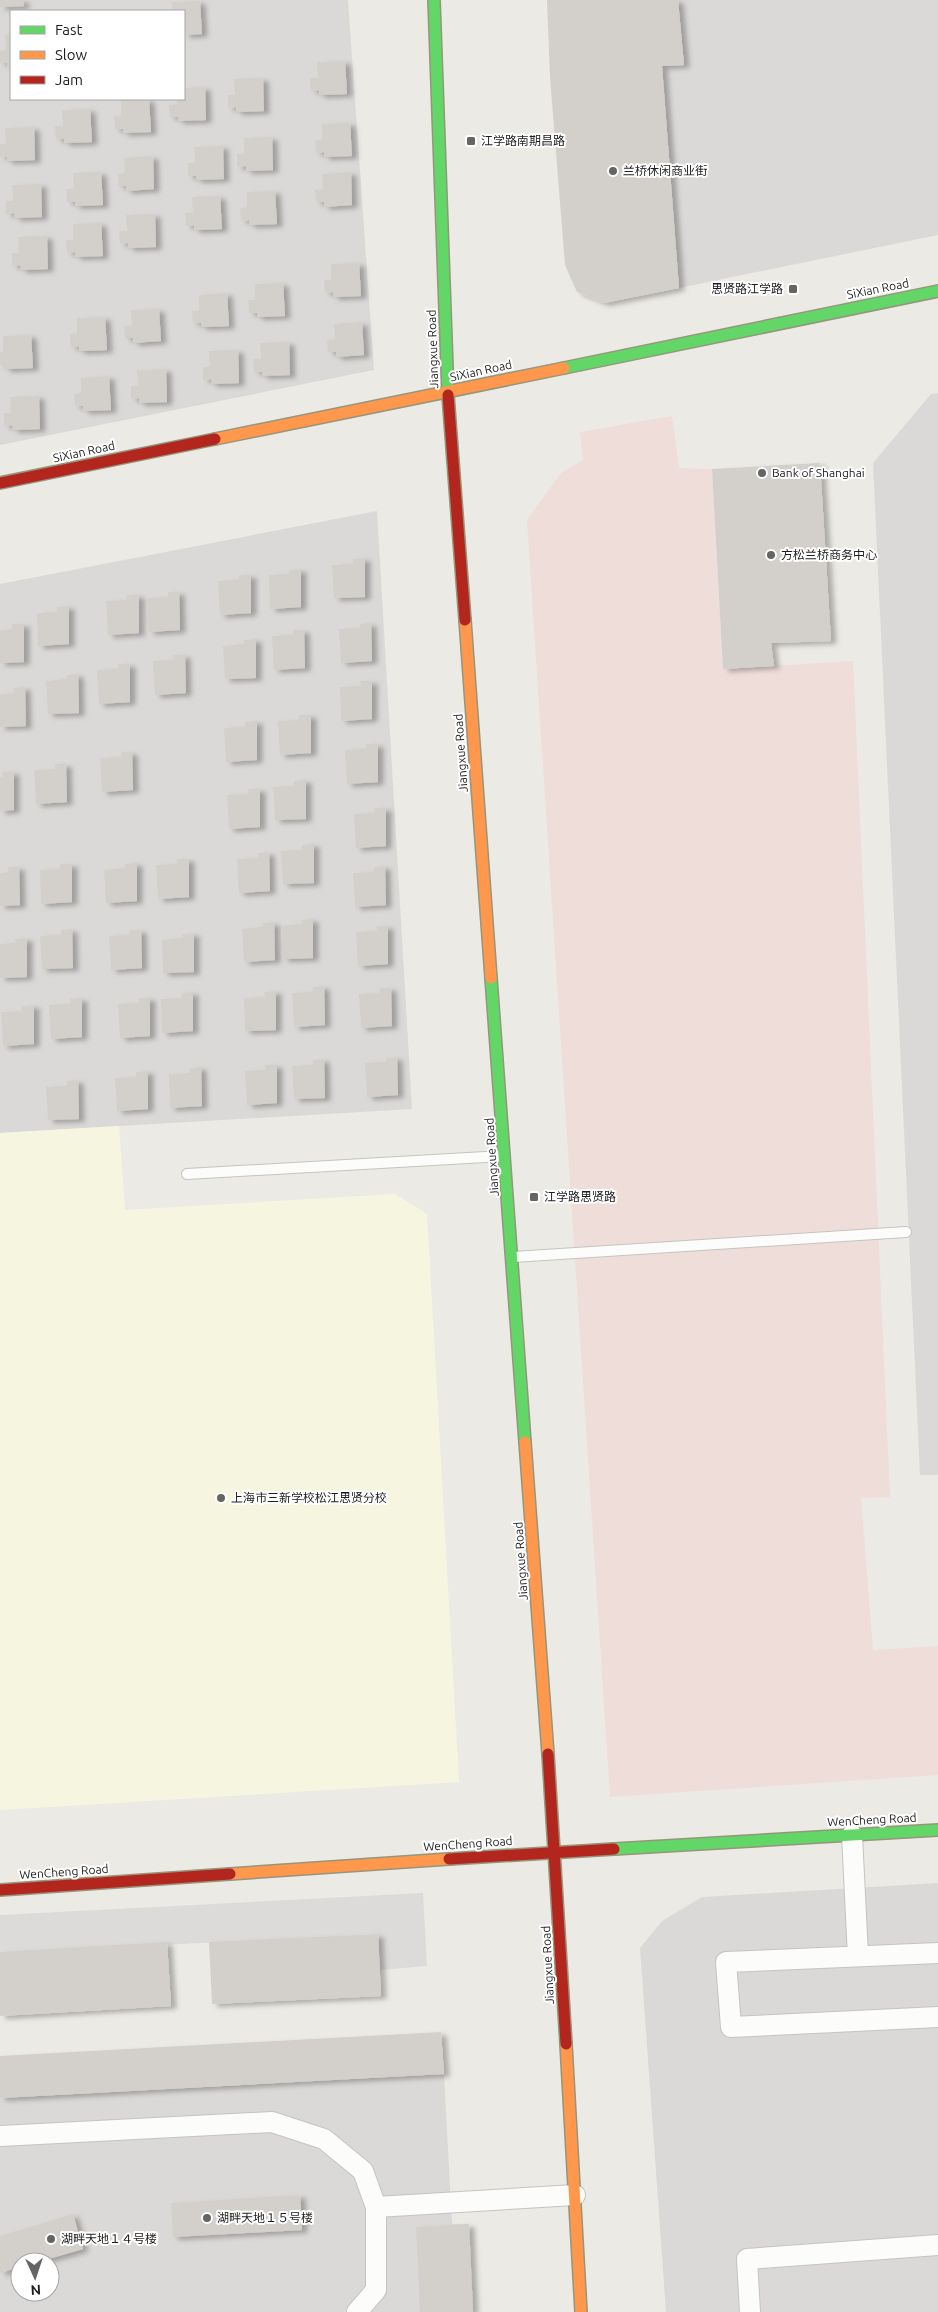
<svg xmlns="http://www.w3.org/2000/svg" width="938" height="2312" font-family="Ubuntu,'Noto Sans SC',sans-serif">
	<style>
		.residential { fill: #dbd9d7; fill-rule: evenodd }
		.commercial { fill: #efddd9 }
		.education { fill: #f6f6e0 }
		.parking { fill: #dcdbd9 }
		.building { fill: #d3d0cc; filter: url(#shadow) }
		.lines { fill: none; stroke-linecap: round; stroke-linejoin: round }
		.lane-casing { stroke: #c4c4c1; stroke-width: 12 }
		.street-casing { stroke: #c4c4c1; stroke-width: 22 }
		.fast-casing { stroke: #95967c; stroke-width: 14 }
		.slow-casing { stroke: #95967c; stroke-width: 14 }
		.jam-casing { stroke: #95967c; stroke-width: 14 }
		.lane { stroke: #fcfcfb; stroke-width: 10 }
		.street { stroke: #fcfcfb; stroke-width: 20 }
		.fast { stroke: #63d668; stroke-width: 11 }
		.slow { stroke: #ff974d; stroke-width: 11 }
		.jam { stroke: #b3261e; stroke-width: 11 }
		.poi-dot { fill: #656563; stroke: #fff; stroke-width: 2 }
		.labels { text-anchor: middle; stroke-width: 4; stroke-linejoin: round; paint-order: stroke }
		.poi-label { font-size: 12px; fill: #1d1d1d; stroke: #fff; text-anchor: start }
		.street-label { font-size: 12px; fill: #1d1d1d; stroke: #fff }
	</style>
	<defs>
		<filter id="shadow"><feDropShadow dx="5.5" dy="3" stdDeviation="2.5" flood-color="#0004"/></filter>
	</defs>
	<rect width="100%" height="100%" fill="#eceae5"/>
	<g class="residential">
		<path d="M0 0H348L374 370 0 445ZM11 11H184V99H11Z"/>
		<path d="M678 0H938V235L679 288 662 66 684 65Z"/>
		<path d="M938 393V1475H920L873 463 931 394Z"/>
		<path d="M377 511 412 1109 0 1133V584Z"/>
		<path d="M938 1883V2312H666L640 1948 662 1921 702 1897Z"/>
		<path d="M444 2074 452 2224H469L473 2312H0V2098ZM20 2262H50V2292H20Z"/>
	</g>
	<path class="commercial" d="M672 416 679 468 712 469 723 669 853 661 890 1497 861 1498 873 1650 938 1646V1775L610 1797 527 520 561 473 583 460 580 432Z"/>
	<path class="education" d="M119 1126 125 1210 395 1194 427 1214 459 1782 0 1810V1133Z"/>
	<path class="parking" d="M423 1893 427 1966 380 1970 378 1934 0 1953V1915Z"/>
	<g class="building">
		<path d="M0 0H24V6L0 7Z"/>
		<path d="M547 0H678L684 65 662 66 679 288 604 303 577 292 565 265 550 77Z"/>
		<path d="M200 1 202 34 184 35V11H172V2Z"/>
		<path d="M11 34V67L8 68 7 63H0V51L6 50 5 35Z"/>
		<path d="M345 61 347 94 319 95V90L311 91 310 78H318L317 62Z"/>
		<path d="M263 78 264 111 236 112V107L228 108V95H235L234 79Z"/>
		<path d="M205 87 206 120 178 121V117H170L169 105 177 104 176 99H184V88Z"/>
		<path d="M149 99 151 132 123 133V129H115L114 116H121V100Z"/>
		<path d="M90 109 92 142 64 143V139H56L55 126H63L62 110Z"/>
		<path d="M350 123 352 156 324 157V152L316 153 315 140H322V124Z"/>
		<path d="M34 127 35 160 7 161V156L0 157V144H6L5 128Z"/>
		<path d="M272 137 273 170 246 171V166L237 167V154H244V138Z"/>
		<path d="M223 146 224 179 196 180V176H188V163H195L194 147Z"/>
		<path d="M153 156 154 189 126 191V186H118V174L125 173 124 158Z"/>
		<path d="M101 172 103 205 75 206V202H67L66 189H74L73 173Z"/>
		<path d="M351 172 352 205 324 207V202H316L315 190 323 189 322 174Z"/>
		<path d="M41 184 42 217 15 218 14 213 6 214V201H13L12 185Z"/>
		<path d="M275 191 277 224 249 225V220L241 221 240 208 247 207V192Z"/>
		<path d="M220 196 222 229 194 230V225L186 226 185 213H193L192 197Z"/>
		<path d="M155 214 156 247 128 248V243L120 244 119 231H127L126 215Z"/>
		<path d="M101 223 103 256 75 257V252L67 253 66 240H73V224Z"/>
		<path d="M47 236 48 269 21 270 20 265 12 266V253H19L18 237Z"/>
		<path d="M359 263 361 296 333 297V292L325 293 324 280H331V264Z"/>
		<path d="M283 283 285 316 257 317V313H249L248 300H255V284Z"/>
		<path d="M227 293 229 326 201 327V323H193L192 311H199V295Z"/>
		<path d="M159 309 161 341 133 343V338H125L124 326H132L131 310Z"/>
		<path d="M105 317 107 350 79 351V347H71L70 334H77V318Z"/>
		<path d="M362 322 364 355 336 357V352H328L327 340 335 339 334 324Z"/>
		<path d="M31 335 33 368 5 369V365H0V352H3V336Z"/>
		<path d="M289 342 290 375 262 376V372H254L253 359H261L260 343Z"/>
		<path d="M238 350 239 383 211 384V379L203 380V367H210L209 351Z"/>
		<path d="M166 369 167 402 139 403V398L131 399V386H138L137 370Z"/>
		<path d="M109 376 111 410 83 411V406H75L74 394 81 393V378Z"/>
		<path d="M39 396 40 429 13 430 12 425 4 426V413H11L10 397Z"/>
		<path d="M820 463 831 641 771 643 774 666 723 669 712 469Z"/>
		<path d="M365 558V597L334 598 332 565 353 564V559Z"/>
		<path d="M301 569V607L270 609 269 575 289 574V570Z"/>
		<path d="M239 575H251V613L220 615 218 581 239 580Z"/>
		<path d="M168 592H179L180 630 149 632 147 598 168 597Z"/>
		<path d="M127 595H139V633L108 635 106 601 127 600Z"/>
		<path d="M69 606V644L38 646 37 613 57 612V607Z"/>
		<path d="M371 623 372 661 341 663 339 629 360 628V624Z"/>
		<path d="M12 624H24V662L0 663V630L12 629Z"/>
		<path d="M293 630H304L305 668 274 670 272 636 293 635Z"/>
		<path d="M256 639V678L225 679 223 646 244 644V640Z"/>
		<path d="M173 655H185L186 693 155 695 153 661 174 660Z"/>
		<path d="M118 664H130V702L99 704 97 670 118 669Z"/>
		<path d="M78 674 79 713 48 714 46 681 67 679V675Z"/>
		<path d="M360 681H372V719L341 721 340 687 361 686Z"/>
		<path d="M25 687 26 726 0 727V694L14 693 13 688Z"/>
		<path d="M299 715H311V753L280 755 278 721 299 720Z"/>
		<path d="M257 721V760L226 762 224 728 245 727V722Z"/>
		<path d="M366 744H378V782L347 784 345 750 366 749Z"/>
		<path d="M121 752H132L133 790 102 792 100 758 121 757Z"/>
		<path d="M55 764H66L67 802 36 804 34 770 55 769Z"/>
		<path d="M2 772H14V810L0 811V777H3Z"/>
		<path d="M306 780V819L275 820 273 787 294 786V781Z"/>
		<path d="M248 789H260V827L229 829 227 795 248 794Z"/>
		<path d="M374 808H386V846L356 848 354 814 375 813Z"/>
		<path d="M314 844V883L283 884 281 851 302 850V845Z"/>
		<path d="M269 852 270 891 239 893 237 859 258 858V853Z"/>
		<path d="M177 859H189V897L158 899 156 865 177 864Z"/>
		<path d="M137 863V901L106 903 104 870 125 868V864Z"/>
		<path d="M60 864H72V902L41 904 40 870 60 869Z"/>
		<path d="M385 866 386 905 355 907 353 873 374 872V867Z"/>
		<path d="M8 867H19L20 905 0 906V873L8 872Z"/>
		<path d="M313 919V958L283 959 281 926 302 924 301 920Z"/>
		<path d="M274 922 275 960 244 962 242 929 263 927V923Z"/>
		<path d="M376 926H388V964L358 966 356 932 377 931Z"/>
		<path d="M72 929 73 968 42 969 40 936 61 935V930Z"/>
		<path d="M129 930H141L142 968 111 970 109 936 130 935Z"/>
		<path d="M194 933V972L163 973 162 940 183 938 182 934Z"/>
		<path d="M27 938V977L0 978V944L16 943 15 939Z"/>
		<path d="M324 986 325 1025 294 1027 292 993 313 992V987Z"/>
		<path d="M380 988H391L392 1026 361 1028 359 994 380 993Z"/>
		<path d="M276 991V1030L245 1031 244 998 265 997 264 992Z"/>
		<path d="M193 992V1031L162 1033 161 999 182 998 181 993Z"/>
		<path d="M82 998V1037L51 1039 49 1005 70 1004V999Z"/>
		<path d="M139 998H150V1036L120 1038 118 1004 139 1003Z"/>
		<path d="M34 1005V1044L3 1046 1 1012 22 1011V1006Z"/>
		<path d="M397 1057 398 1095 367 1097 365 1063 386 1062V1058Z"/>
		<path d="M324 1059 325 1098 294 1099 292 1066 313 1065V1060Z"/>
		<path d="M265 1065H277V1103L247 1105 245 1071 266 1070Z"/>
		<path d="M201 1067 202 1106 170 1108 169 1074 190 1073 189 1068Z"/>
		<path d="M148 1071V1109L117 1111 115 1078 136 1077V1072Z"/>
		<path d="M78 1080 79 1119 48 1120 46 1087 67 1086V1081Z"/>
		<path d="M378 1934 381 1996 212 2004 209 1942Z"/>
		<path d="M167 1942 171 2006 0 2016V1952Z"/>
		<path d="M441 2032 444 2074 0 2098V2056Z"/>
		<path d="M300 2195 302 2230 173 2237 171 2203Z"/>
		<path d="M73 2214 83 2249 38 2262H20V2267L0 2273V2236Z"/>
		<path d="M469 2224 473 2312H420L416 2227Z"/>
	</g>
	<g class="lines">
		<g class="lane-casing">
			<g id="lane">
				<path d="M187 1174 503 1156"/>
				<path d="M513 1257 906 1232"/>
			</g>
		</g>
		<g class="street-casing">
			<g id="street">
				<path d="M852 1835 858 1956"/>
				<path d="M938 1953 726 1962 731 2027 938 2017"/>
				<path d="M0 2136 272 2122 324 2139 363 2171 376 2207V2290L357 2312"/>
				<path d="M376 2207 575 2195"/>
				<path d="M750 2312 747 2259 938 2245"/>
			</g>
		</g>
		<g class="fast-casing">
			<g id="fast">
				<path d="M434 0 448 395"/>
				<path d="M564 368 938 291"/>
				<path d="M491 978 525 1442"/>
				<path d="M614 1849 938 1830"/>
			</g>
		</g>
		<g class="slow-casing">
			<g id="slow">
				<path d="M215 439 564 368"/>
				<path d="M465 620 491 978"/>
				<path d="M525 1442 548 1754"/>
				<path d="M230 1874 449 1859"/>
				<path d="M566 2044 581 2312"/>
			</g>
		</g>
		<g class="jam-casing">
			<g id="jam">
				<path d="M448 395 465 620"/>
				<path d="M0 483 215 439"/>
				<path d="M548 1754 566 2044"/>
				<path d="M449 1859 614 1849"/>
				<path d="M0 1890 230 1874"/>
			</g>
		</g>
		<use href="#lane" class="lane"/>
		<use href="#street" class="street"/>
		<use href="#fast" class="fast"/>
		<use href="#slow" class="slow"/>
		<use href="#jam" class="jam"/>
	</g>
	<g class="poi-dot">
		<rect x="466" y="136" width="10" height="10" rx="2.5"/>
		<circle cx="613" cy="171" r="5"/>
		<rect x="788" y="284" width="10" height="10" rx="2.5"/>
		<circle cx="762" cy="473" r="5"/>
		<circle cx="771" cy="555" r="5"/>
		<rect x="529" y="1192" width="10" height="10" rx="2.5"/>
		<circle cx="221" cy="1498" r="5"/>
		<circle cx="207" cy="2218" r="5"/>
		<circle cx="51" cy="2239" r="5"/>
	</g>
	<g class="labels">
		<g class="poi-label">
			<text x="481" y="145">江学路南期昌路</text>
			<text x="623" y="175">兰桥休闲商业街</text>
			<text x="783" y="293" text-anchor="end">思贤路江学路</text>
			<text x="772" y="477">Bank of Shanghai</text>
			<text x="781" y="559">方松兰桥商务中心</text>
			<text x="544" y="1201">江学路思贤路</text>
			<text x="231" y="1502">上海市三新学校松江思贤分校</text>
			<text x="217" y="2222">湖畔天地１５号楼</text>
			<text x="61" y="2243">湖畔天地１４号楼</text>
		</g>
		<g class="street-label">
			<text transform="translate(878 289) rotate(-11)" y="4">SiXian Road</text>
			<text transform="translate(433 349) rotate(-92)" y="4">Jiangxue Road</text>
			<text transform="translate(481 371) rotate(-12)" y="4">SiXian Road</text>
			<text transform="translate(84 452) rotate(-12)" y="4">SiXian Road</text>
			<text transform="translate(461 753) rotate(-94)" y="4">Jiangxue Road</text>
			<text transform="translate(492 1157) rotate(-94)" y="4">Jiangxue Road</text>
			<text transform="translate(521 1561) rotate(-94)" y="4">Jiangxue Road</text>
			<text transform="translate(872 1820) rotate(-3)" y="4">WenCheng Road</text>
			<text transform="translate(468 1844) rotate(-4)" y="4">WenCheng Road</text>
			<text transform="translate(64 1872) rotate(-4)" y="4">WenCheng Road</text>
			<text transform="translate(548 1965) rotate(-93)" y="4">Jiangxue Road</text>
		</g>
	</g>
	<rect x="10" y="10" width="175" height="90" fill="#ffffff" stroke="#a5a5a5"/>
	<rect x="20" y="26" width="25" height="8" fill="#63d668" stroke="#a5a5a5"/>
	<text x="55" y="35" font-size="15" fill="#1d1d1d">Fast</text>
	<rect x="20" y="51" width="25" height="8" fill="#ff974d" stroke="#a5a5a5"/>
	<text x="55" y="60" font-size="15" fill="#1d1d1d">Slow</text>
	<rect x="20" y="76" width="25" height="8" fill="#b3261e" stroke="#a5a5a5"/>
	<text x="55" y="85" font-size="15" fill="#1d1d1d">Jam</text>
	<g transform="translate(35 2277) rotate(177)"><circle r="24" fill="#ffffff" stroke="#a5a5a5"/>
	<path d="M0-4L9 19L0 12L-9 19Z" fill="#656563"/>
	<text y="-8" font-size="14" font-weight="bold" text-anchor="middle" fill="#1d1d1d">N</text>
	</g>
</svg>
